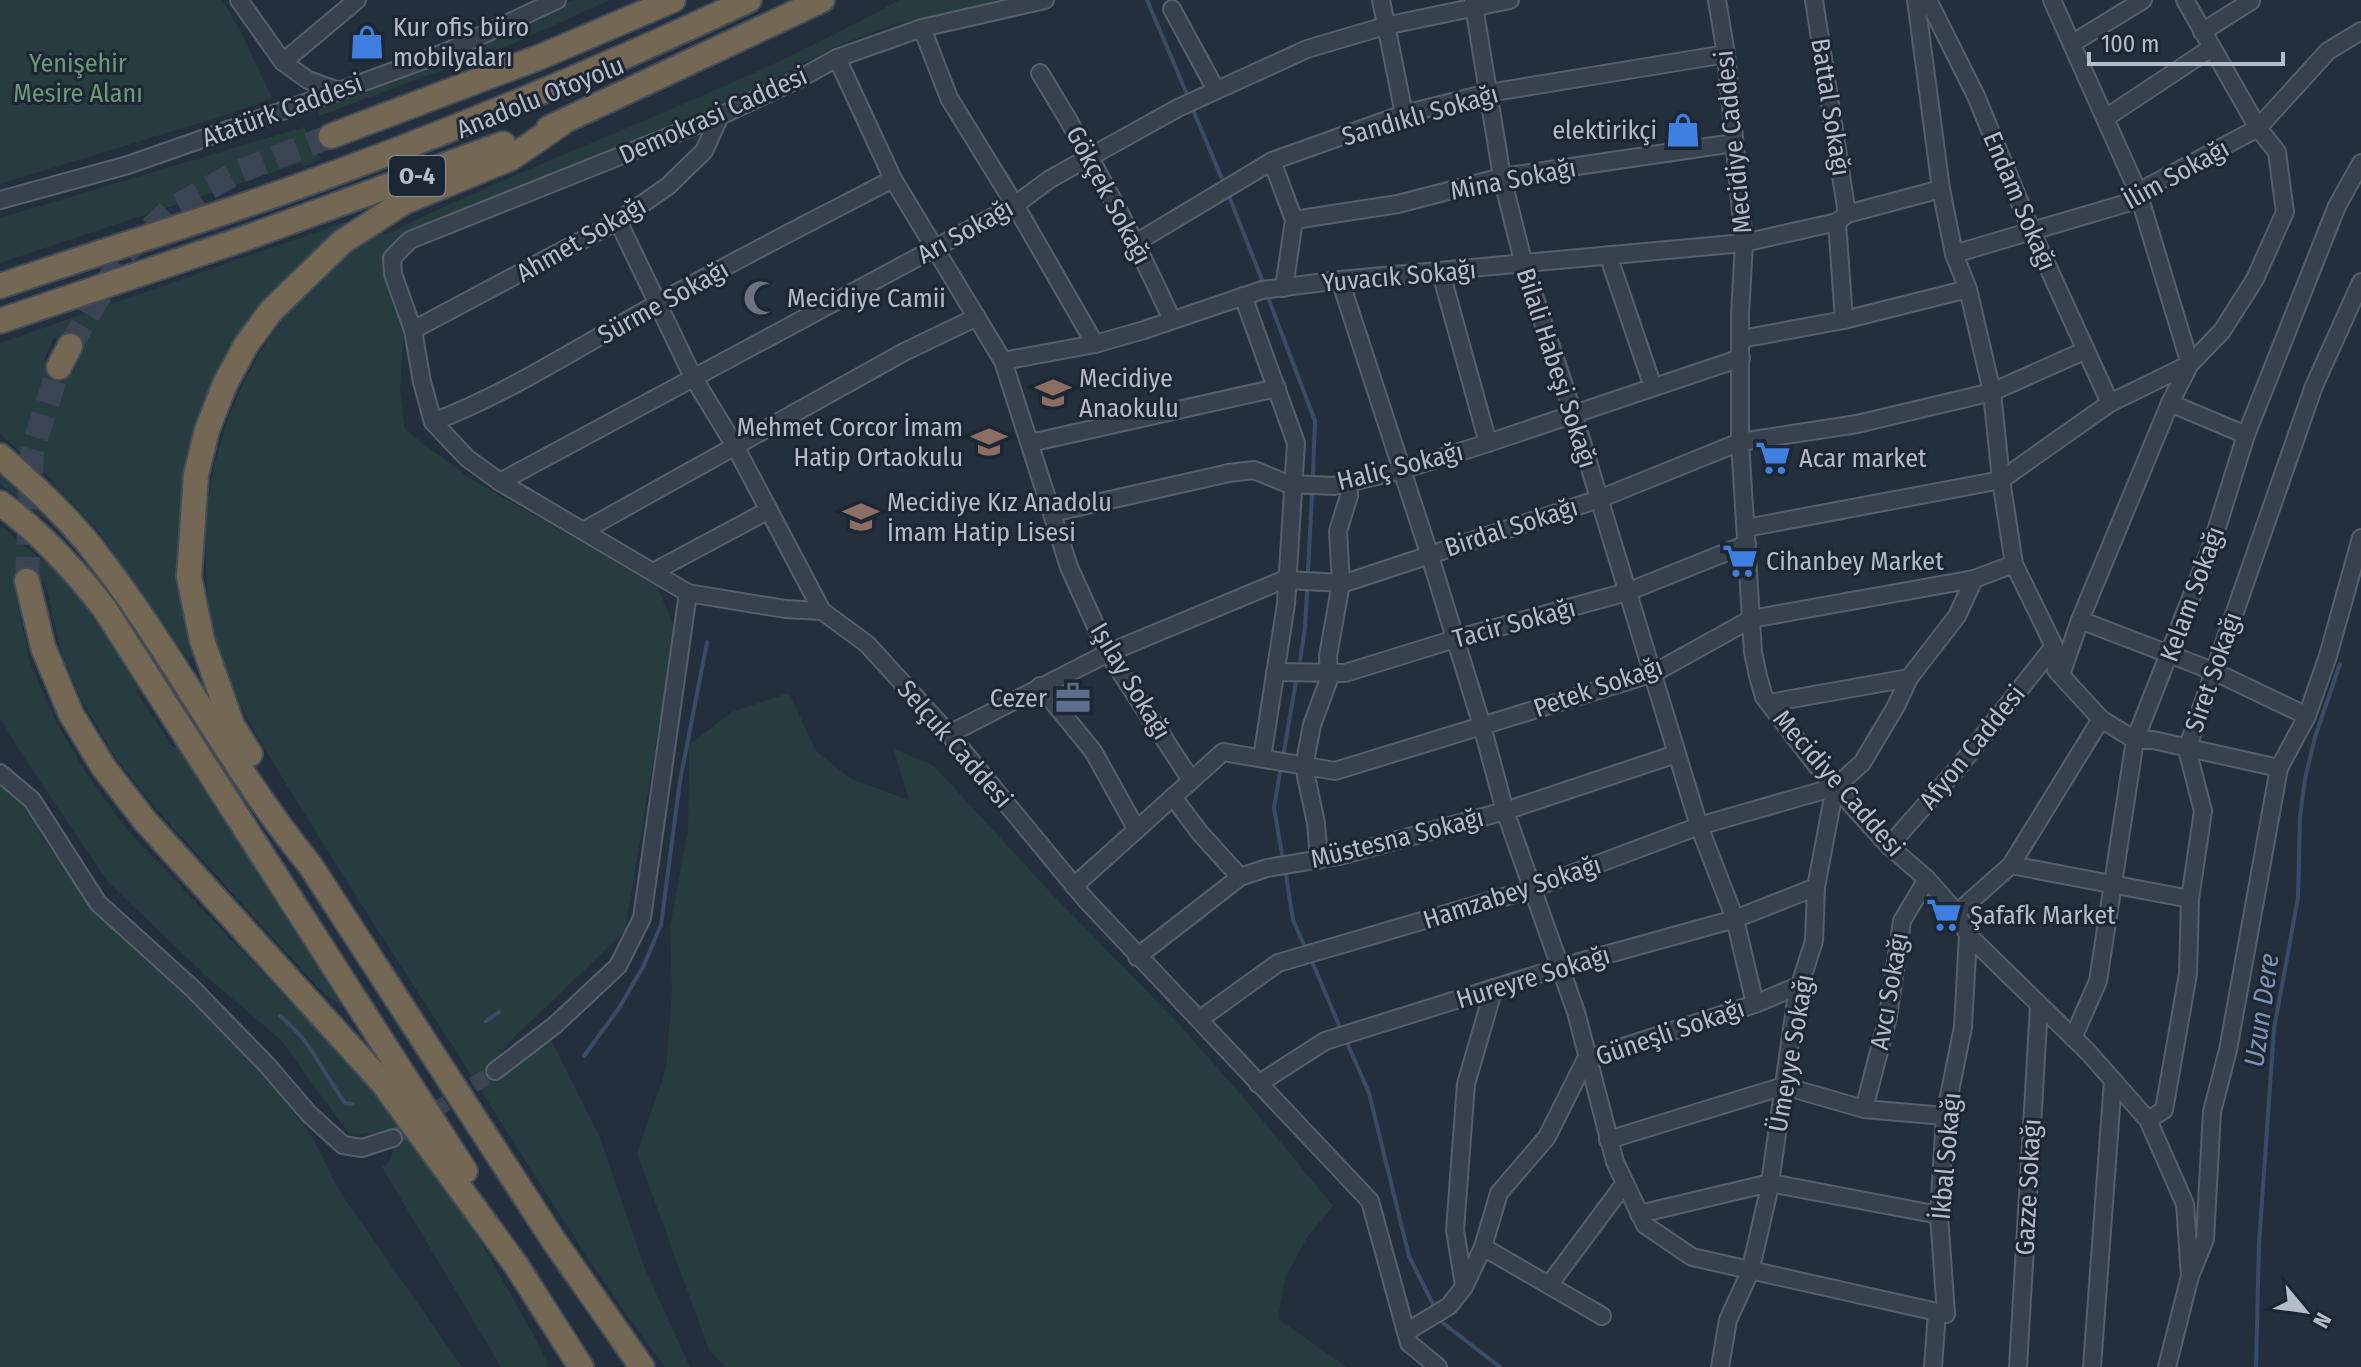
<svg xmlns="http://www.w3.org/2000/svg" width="2361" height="1367" font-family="'Fira Sans Condensed',sans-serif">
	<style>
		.green { fill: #263c3f; fill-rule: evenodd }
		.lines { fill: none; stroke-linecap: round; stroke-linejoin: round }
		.stream { stroke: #394c67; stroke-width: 4 }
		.minor-tunnel { stroke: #3a4453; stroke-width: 16; stroke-dasharray: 16 8; stroke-linecap: butt }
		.highway-tunnel { stroke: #3a4453; stroke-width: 24; stroke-dasharray: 24 12; stroke-linecap: butt }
		.minor-casing { stroke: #565f6c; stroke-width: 20 }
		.highway-casing { stroke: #434c59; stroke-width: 28 }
		.minor { stroke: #38414e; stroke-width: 16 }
		.highway { stroke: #746855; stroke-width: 24 }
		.labels { text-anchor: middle; stroke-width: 6; stroke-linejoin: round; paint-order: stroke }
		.shield { fill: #1d2633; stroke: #878f9c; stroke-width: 2 }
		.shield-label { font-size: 24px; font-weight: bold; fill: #b4bcc9 }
		.poi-label { font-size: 26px; fill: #b4bcc9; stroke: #1d2633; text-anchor: start }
		.park-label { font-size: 26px; fill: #6b9a76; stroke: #1d2633 }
		.street-label { font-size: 26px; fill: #b4bcc9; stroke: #1d2633 }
		.water-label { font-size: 28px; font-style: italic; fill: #7c92b1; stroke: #1d2633 }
	</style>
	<rect width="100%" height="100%" fill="#242f3e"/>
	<g class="green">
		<path d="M0 0H222L240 30 272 98 232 113 0 184Z"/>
		<path d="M575 0H610L512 44 319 116 318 106 433 62Z"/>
		<path d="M899 0H1012L965 13 897 23 837 46 694 120 544 185 390 246 383 265 404 329 400 390 405 430 471 479 657 586 675 629 625 931 506 1045 492 1065 499 1079 550 1038 600 1138 645 1269 690 1367H665C579 1253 508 1130 430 1011 385 942 341 873 298 803 266 751 229 696 215 636 206 602 205 565 206 530 211 428 257 329 338 263 351 252 367 243 381 233L385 235C554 151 734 93 899 0Z"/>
		<path d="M304 127 321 159 304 166 301 163 0 263V218Z"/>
		<path d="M345 222 347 226 303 260 255 314 184 473 180 525 179 576 194 655 188 659 96 528 53 484 55 482 0 434V343ZM54 337 82 352 73 373 44 361Z"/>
		<path d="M0 475 54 526 0 484Z"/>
		<path d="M0 525 44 562 46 559 83 603 139 688 136 692 173 747 177 746 342 1006 323 993 159 812 117 760 83 703 62 655 45 581 14 586 30 663 55 720 86 773 129 832 356 1071 447 1182 537 1341 549 1367H501L382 1167 389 1162 396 1144 389 1131 350 1135 280 1039 207 977 107 881 17 747 0 718Z"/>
		<path d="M789 693 816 751 851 779 909 800 893 748 934 766 1050 892 1178 1023 1249 1104 1333 1206 1308 1236 1285 1278 1278 1319 1347 1367H726L709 1350 637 1153 666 1069 672 991 670 927 688 830 689 745 732 712Z"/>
		<path d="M0 780 25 806 42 838 71 877 138 949 247 1049 314 1140 338 1189 462 1367H0Z"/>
	</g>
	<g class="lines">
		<g class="stream">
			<path d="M1147 0 1186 92"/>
			<path d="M1194 112 1222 179"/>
			<path d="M1229 196 1262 280"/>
			<path d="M1269 300 1315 421 1313 474"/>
			<path d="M1308 571 1312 495"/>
			<path d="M1300 660 1305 628 1307 592"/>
			<path d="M1284 751 1296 681"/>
			<path d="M1280 772 1274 808 1282 854"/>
			<path d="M1286 875 1293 920 1304 945"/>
			<path d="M1313 964 1339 1025"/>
			<path d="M280 1016C314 1044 320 1069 345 1103L353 1104"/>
			<path d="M486 1021 499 1012"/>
			<path d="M1348 1045 1369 1093 1409 1256 1433 1304"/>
			<path d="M584 1056 619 1008 643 967 661 925 680 781 707 642"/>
			<path d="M1443 1323 1500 1367"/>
			<path d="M2256 1367 2259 1244 2274 1029 2298 898 2300 817 2305 779 2315 737 2340 664"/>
		</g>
		<path class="minor-tunnel" d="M393 1138 495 1071"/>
		<g class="highway-tunnel">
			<path d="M70 346 124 254 171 209 238 172 331 136"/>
			<path d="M27 581 32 451 59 367"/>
		</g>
		<g class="minor-casing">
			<g id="minor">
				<path d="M239 0 283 62 308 80 339 91"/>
				<path d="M1045 0 922 28 837 58 799 79 720 116 410 240 392 258 393 274 413 330 422 382 433 422 467 458 500 482 688 593 785 609 822 611 867 644 949 734 1086 900 1370 1201 1409 1343 1438 1367"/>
				<path d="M1381 0 1404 114"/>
				<path d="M1473 0 1502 177 1524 265 1574 416 1699 826 1735 919 1755 1004"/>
				<path d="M1717 0 1726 54 1744 243 1740 315V442L1753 652 1758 676 1764 697 1820 770 1889 846 1927 879 1957 913 1968 935 2088 1052 2148 1120 2185 1204 2190 1276"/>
				<path d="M1814 0 1847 214"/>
				<path d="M1916 0 1941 189 1954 254 1968 289 1992 392 2001 480 2014 564 2054 646 2056 670 2101 719 2135 740H2153L2279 768"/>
				<path d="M1928 0 1976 96 2031 230 2110 403"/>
				<path d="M1172 9 1216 90"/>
				<path d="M922 28 949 98 1015 205 1095 344"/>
				<path d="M2202 32 2251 1"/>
				<path d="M2073 43 2143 0"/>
				<path d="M837 58 893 179 1003 361 1069 567 1108 653 1191 780"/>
				<path d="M283 62 357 0"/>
				<path d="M1040 73C1090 154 1133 234 1172 320"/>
				<path d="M2107 117 2211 48"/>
				<path d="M1272 161 1294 220 1284 288"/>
				<path d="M0 200 128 165 339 91 446 52 557 0"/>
				<path d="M1294 220 1398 204 1502 177 1734 143"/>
				<path d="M618 221 693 377 735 446 822 611"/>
				<path d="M1837 222 1844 320"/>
				<path d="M1137 242 1272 161 1404 114 1488 93 1726 54"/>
				<path d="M1954 254 2134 201 2138 192 2258 128 2328 51 2361 31"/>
				<path d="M1608 255 1653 387"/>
				<path d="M1441 273 1488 443"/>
				<path d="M1340 280 1429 553 1482 726 1505 811 1576 1012 1615 1162 1645 1225 1692 1257 1937 1312"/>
				<path d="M1243 296 1296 443 1286 604 1262 758"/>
				<path d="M413 330 618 221 668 186 704 151 720 116"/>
				<path d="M1741 339 1844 320 1968 289"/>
				<path d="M1003 361 1095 344 1144 330 1262 290 1340 280 1744 243 1837 222 1847 214 1941 189"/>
				<path d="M2170 403 2246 435"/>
				<path d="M433 422C511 392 582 345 655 305 733 261 813 221 893 179"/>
				<path d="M1030 443 1277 388"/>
				<path d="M500 482 1015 205 1050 179 1178 108 1307 49 1385 26 1510 0"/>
				<path d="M1052 513 1229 473 1254 470 1288 484 1334 486 1402 470 1488 443 1741 358"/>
				<path d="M1746 528 2001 480 2110 403 2190 364 2138 192 2052 0"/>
				<path d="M583 531 904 352 977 317"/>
				<path d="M653 572 769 510"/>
				<path d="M2080 620 2213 671 2307 716"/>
				<path d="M1275 672 1345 673 1455 639 1627 592 1747 544"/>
				<path d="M2061 675 2080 620 2170 403 2190 364 2222 331 2255 279 2285 212 2277 152 2258 128 2185 0"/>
				<path d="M1040 686 1093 751 1137 830"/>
				<path d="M1769 703 1909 678"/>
				<path d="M949 734 1108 653 1283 580 1345 583 1599 499 1740 442 1857 424 1992 392 2086 350"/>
				<path d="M0 773 32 800 98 903 192 988 267 1065 309 1114 343 1145 362 1148 393 1138"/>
				<path d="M1173 797 1200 833 1240 877"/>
				<path d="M1889 846 1957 769 2054 646"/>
				<path d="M1319 860 1316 823 1306 776V756L1312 725 1329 679 1328 656 1341 583 1338 531 1349 496V482"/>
				<path d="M2011 865 2190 899"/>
				<path d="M1074 886 1223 752 1335 771 1654 673 1751 619 1974 579 2014 564"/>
				<path d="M1957 913 2011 865 2101 719"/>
				<path d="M1137 957 1240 877 1267 868 1339 856 1505 811 1676 754"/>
				<path d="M1200 1019 1278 963 1531 889 1699 826 1835 787 1862 763 1896 706 1909 678 1957 616 1974 579"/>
				<path d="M2073 1038 2098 981 2135 740 2211 547 2246 435 2337 206 2361 163"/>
				<path d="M495 1071 555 1025 618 966 642 918 688 593"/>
				<path d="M1258 1084 1325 1041 1558 968 1735 919 1816 887"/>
				<path d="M1864 1109 1888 1017 1902 921 1927 879"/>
				<path d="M2148 1120 2164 1110 2188 974 2190 899 2203 811 2187 749 2314 386 2361 282"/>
				<path d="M1608 1140 1784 1086 1864 1109 1945 1116"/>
				<path d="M1639 1214 1770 1183 1939 1215"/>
				<path d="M1483 1247 1602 1316"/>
				<path d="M1549 1285 1625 1183"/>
				<path d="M1464 1286 1455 1230 1466 1084 1494 988"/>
				<path d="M1406 1332 1449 1306 1464 1287 1483 1247 1499 1193 1547 1137 1586 1059 1755 1004 1798 986"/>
				<path d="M1720 1367 1728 1320 1750 1272 1769 1190 1797 994 1814 941 1816 887 1835 787"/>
				<path d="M1933 1367 1937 1312 1946 1314 1939 1215 1945 1116 1963 1027 1968 935"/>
				<path d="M2018 1367 2039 1006"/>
				<path d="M2092 1367 2113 1080"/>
				<path d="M2167 1367 2190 1276 2205 1239 2212 1112 2228 1050 2279 768 2307 716 2328 656 2361 538"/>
			</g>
		</g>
		<g class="highway-casing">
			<g id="highway">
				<path d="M549 128 822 0"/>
				<path d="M331 136 540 57 673 0"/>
				<path d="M0 286C94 254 189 225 283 192 441 136 597 71 749 0"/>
				<path d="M0 321 246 238 503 144"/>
				<path d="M59 367 70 346"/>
				<path d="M0 456C34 486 67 516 95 552 173 652 230 767 310 865L554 1241 642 1367"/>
				<path d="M0 503C41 533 73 568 104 608L465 1171"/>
				<path d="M27 581 43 647 71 714 104 768 146 822 382 1082 516 1265 581 1367"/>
				<path d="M250 754 232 725 202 640 189 577 196 475 207 430 225 384 246 345 271 311 342 242 404 202 511 158 562 123"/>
			</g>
		</g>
		<use href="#minor" class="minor"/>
		<use href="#highway" class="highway"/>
	</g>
	<defs>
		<g id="shop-bare" transform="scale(2.76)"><path d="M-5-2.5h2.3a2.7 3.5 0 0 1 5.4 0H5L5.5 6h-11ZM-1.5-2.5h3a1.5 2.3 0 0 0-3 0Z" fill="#3f7fe0" stroke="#1d2633" stroke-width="2.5" paint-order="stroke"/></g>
		<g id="mosque-bare" transform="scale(2.76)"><path d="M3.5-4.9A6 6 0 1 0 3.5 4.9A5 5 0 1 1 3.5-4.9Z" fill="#6b7280" stroke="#1d2633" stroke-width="2.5" paint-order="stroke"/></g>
		<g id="school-bare" transform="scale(2.76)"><path d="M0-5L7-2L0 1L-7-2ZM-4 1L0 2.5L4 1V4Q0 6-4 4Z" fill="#8d6e63" stroke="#1d2633" stroke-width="2.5" paint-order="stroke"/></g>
		<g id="supermarket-bare" transform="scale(2.76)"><path d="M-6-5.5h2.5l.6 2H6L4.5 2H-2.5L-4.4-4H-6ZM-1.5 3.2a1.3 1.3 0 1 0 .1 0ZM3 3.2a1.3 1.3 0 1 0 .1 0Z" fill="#3f7fe0" stroke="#1d2633" stroke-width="2.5" paint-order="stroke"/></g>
		<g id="office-bare" transform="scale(2.76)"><path d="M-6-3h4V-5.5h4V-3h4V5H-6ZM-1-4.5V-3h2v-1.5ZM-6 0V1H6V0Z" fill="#5c6f8a" stroke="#1d2633" stroke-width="2.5" paint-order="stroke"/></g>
	</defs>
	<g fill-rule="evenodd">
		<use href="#shop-bare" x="367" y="42"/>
		<use href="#shop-bare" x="1683" y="130"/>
		<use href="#mosque-bare" x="761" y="298"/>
		<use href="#school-bare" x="1053" y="393"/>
		<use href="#school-bare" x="989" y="442"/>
		<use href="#supermarket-bare" x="1773" y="458"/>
		<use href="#school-bare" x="861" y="517"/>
		<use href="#supermarket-bare" x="1740" y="561"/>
		<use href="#office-bare" x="1073" y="698"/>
		<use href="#supermarket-bare" x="1944" y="915"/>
	</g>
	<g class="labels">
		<rect class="shield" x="389" y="156" width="56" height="40" rx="6"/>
		<g class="shield-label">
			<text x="417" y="184">O-4</text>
		</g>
		<g class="poi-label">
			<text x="393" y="36">Kur ofis büro<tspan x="393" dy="30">mobilyaları</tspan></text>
			<text x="1657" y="139" text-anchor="end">elektirikçi</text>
			<text x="787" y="307">Mecidiye Camii</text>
			<text x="1079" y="387">Mecidiye<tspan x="1079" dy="30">Anaokulu</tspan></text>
			<text x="963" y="436" text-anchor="end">Mehmet Corcor İmam<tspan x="963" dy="30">Hatip Ortaokulu</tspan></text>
			<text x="1799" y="467">Acar market</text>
			<text x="887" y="511">Mecidiye Kız Anadolu<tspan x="887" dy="30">İmam Hatip Lisesi</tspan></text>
			<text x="1766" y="570">Cihanbey Market</text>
			<text x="1047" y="707" text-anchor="end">Cezer</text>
			<text x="1970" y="924">Şafafk Market</text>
		</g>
		<g class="park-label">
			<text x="78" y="72">Yenişehir<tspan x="78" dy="30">Mesire Alanı</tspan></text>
		</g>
		<g class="street-label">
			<text transform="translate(540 97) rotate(-22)" y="9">Anadolu Otoyolu</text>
			<text transform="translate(1831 107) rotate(81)" y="9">Battal Sokağı</text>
			<text transform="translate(282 110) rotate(-20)" y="9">Atatürk Caddesi</text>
			<text transform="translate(713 115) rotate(-24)" y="9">Demokrasi Caddesi</text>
			<text transform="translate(1420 115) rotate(-16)" y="9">Sandıklı Sokağı</text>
			<text transform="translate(1733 142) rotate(-96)" y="9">Mecidiye Caddesi</text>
			<text transform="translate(2176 174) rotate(-29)" y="9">İlim Sokağı</text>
			<text transform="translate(1513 179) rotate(-11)" y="9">Mina Sokağı</text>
			<text transform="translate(1109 195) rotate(62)" y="9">Gökçek Sokağı</text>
			<text transform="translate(2020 201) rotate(67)" y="9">Endam Sokağı</text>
			<text transform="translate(965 231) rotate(-29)" y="9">Arı Sokağı</text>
			<text transform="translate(581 239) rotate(-30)" y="9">Ahmet Sokağı</text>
			<text transform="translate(1399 276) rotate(-5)" y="9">Yuvacık Sokağı</text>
			<text transform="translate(663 302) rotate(-29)" y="9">Sürme Sokağı</text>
			<text transform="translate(1557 368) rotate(72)" y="9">Bilali Habeşi Sokağı</text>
			<text transform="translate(1400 466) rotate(-14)" y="9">Haliç Sokağı</text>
			<text transform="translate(1511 527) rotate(-18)" y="9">Birdal Sokağı</text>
			<text transform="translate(2192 594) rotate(-70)" y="9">Kelam Sokağı</text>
			<text transform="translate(1514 623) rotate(-15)" y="9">Tacir Sokağı</text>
			<text transform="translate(2213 672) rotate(-71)" y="9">Siret Sokağı</text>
			<text transform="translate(1131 681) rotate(59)" y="9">Işılay Sokağı</text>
			<text transform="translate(1598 687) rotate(-19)" y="9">Petek Sokağı</text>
			<text transform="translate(955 744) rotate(49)" y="9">Selçuk Caddesi</text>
			<text transform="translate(1972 747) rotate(-51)" y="9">Afyon Caddesi</text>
			<text transform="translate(1839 783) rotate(49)" y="9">Mecidiye Caddesi</text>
			<text transform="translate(1397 838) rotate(-14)" y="9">Müstesna Sokağı</text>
			<text transform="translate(1512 892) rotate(-18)" y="9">Hamzabey Sokağı</text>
			<text transform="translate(1533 977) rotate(-17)" y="9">Hureyre Sokağı</text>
			<text transform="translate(1889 991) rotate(-80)" y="9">Avcı Sokağı</text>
			<text transform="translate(1670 1032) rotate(-19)" y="9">Güneşli Sokağı</text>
			<text transform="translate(1791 1053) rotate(-80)" y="9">Ümeyye Sokağı</text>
			<text transform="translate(1946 1156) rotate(-85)" y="9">İkbal Sokağı</text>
			<text transform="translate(2028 1187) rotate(-87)" y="9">Gazze Sokağı</text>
		</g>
		<g class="water-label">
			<text transform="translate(2261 1010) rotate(-82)" y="10">Uzun Dere</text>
		</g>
	</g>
	<g transform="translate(2305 1311) rotate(119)" stroke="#1d2633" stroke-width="6" paint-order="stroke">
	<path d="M0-6L14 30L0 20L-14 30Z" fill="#b4bcc9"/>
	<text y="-12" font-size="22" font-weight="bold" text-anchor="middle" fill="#b4bcc9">N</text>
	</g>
	<path d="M2089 52v12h194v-12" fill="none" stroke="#b4bcc9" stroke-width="4"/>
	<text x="2101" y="52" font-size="24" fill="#b4bcc9" stroke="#1d2633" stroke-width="6" paint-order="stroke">100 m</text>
</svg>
